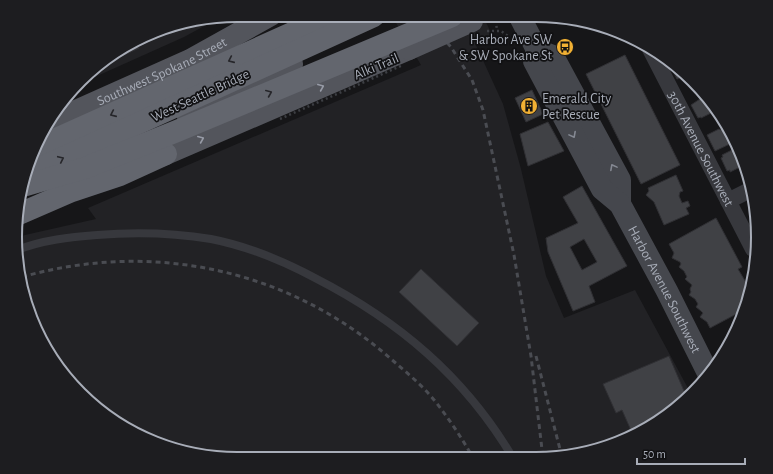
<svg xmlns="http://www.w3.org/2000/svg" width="773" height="474" font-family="'Alegreya Sans',sans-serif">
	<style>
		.built { fill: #222225 }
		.building { fill: #404145; stroke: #303034; fill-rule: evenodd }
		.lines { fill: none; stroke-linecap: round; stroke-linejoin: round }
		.path { stroke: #3d3f44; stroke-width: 2.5; stroke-dasharray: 2 3; stroke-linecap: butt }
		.service { stroke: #37383d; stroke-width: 8 }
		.minor { stroke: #37383d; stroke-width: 16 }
		.secondary { stroke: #45474d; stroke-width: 22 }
		.primary { stroke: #53555c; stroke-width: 22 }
		.motorway { stroke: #63666e; stroke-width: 22 }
		.rail { stroke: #4a4c52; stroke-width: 3; stroke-dasharray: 5 4; stroke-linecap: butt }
		.path-bridge { stroke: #3d3f44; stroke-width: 2.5; stroke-dasharray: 2 3; stroke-linecap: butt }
		.primary-bridge { stroke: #53555c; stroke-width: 22 }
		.motorway-bridge { stroke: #63666e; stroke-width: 22 }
		.oneway { stroke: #26262a }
		.oneway2 { stroke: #979ba6 }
		.oneway3 { stroke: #858993 }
		.labels { text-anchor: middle; stroke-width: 3.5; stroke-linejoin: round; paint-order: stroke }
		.poi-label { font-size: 14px; fill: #a8adb8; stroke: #111113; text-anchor: end }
		.street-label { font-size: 14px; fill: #a8adb8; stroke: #111113 }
		.rim { fill: none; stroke: #a8adb8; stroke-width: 2 }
	</style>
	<rect width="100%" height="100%" fill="#161618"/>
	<g class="built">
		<path d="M392 16H483L492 35 475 43 503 104 521 169 546 276 564 318 635 290 690 392 647 429 594 451 551 459 208 457 152 442 102 413 53 361 27 308 15 238 25 235 96 219 88 208 421 65Z"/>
		<path d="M219 18 184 37 77 85 102 61 166 27Z"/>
	</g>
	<g class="building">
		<path d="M136 43 139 48 122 56 120 51Z"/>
		<path d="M625 55 680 165 641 184 586 74Z"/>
		<path d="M675 65 684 76 677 79 671 67Z"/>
		<path d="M532 90 543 114 526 122 515 98Z"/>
		<path d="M703 97 715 111 701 118V117L698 118 691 105Z"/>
		<path d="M548 122 564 151 528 166 520 134Z"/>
		<path d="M728 126 734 142 715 151 707 135 719 129 720 130Z"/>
		<path d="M736 148 742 166 730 172V170L727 171 721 158 723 157 722 155Z"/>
		<path d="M676 175 683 191 680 192 679 196 682 203 688 201 690 206 686 208 689 214 664 225 654 202 646 195 649 191 648 188Z"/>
		<path d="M582 186 627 266 589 286 595 302 573 311 548 252 546 238 578 223 563 197ZM584 239 597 262 582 270 570 247Z"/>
		<path d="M716 218 742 267 738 269 751 291 750 294 742 311 710 328 707 322 700 317 703 313 701 311 696 307 698 304 695 299 689 295 691 292 690 289 692 285 685 279 687 277 684 271 679 267 681 264 680 262 672 258 674 253 669 244Z"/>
		<path d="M421 269 479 323 457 346 399 292Z"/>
		<path d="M669 356 684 391 690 389 691 390 647 429 633 435 622 410 616 413 603 384Z"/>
	</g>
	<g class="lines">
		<g class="path">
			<path d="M495 16 497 30"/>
			<path d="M487 31H501L508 36"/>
		</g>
		<path class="service" d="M17 250C43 240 70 237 97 235 135 232 174 233 211 239 247 246 283 261 315 278 399 321 465 377 513 458"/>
		<g class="minor">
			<path id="s1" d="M650 49 753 249"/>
			<path d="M728 201 750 190"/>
		</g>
		<g class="secondary">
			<path d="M520 17 537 50 553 56 620 180V204"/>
			<path id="s2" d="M537 50 534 61 543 78 602 189 620 204 667 291 709 375"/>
		</g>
		<g class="primary">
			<path d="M188 117 292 64"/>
			<path id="s3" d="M49 123 190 60 271 15"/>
			<path d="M147 161 166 154 409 49"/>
		</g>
		<g class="motorway">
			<path d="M36 148 330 16"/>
			<path d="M25 175 374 16"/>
			<path d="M19 214 72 191 120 175 166 154"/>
		</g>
		<g class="rail">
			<path d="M423 16 451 47 463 66 472 80 483 110 514 255 531 356 543 458"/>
			<path d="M22 277C152 240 289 269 391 359 406 372 422 385 435 401 449 419 462 438 473 458"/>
			<path d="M536 356 562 457"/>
		</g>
		<path class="path-bridge" d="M280 119 403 65"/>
		<path class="primary-bridge" d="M409 49 472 21"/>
		<path class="motorway-bridge" d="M23 186 85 168 177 131 452 16"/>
	</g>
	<defs><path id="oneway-chevron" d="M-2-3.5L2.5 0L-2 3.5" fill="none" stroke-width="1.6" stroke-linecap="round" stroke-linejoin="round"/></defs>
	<g class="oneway">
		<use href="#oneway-chevron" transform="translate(231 60) rotate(156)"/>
		<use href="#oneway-chevron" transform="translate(269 93) rotate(-23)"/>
		<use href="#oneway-chevron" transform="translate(113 114) rotate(156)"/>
		<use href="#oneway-chevron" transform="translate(61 159) rotate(-25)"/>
	</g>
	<g class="oneway2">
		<use href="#oneway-chevron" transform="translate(321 87) rotate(-23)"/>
		<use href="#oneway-chevron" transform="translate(201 139) rotate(-23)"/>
	</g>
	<g class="oneway3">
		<use href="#oneway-chevron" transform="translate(573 135) rotate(62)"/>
		<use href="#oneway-chevron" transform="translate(613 167) rotate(-118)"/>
	</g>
	<defs>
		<g id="bus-disc" transform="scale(0.9)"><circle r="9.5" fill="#f2b134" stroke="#111113"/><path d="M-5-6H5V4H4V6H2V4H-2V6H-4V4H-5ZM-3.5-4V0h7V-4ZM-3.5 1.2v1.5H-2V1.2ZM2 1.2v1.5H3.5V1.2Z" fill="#111"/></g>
		<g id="building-disc" transform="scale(0.9)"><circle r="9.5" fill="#f2b134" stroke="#111113"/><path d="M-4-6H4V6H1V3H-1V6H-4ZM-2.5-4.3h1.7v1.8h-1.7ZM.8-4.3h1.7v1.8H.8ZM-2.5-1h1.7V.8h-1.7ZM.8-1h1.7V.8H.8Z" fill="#111"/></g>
	</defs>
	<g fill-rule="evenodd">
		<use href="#bus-disc" x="565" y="47"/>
		<use href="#building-disc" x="529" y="106"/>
	</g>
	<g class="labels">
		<g class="poi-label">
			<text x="552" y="44">Harbor Ave SW<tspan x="552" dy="16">&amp; SW Spokane St</tspan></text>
			<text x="542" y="103" text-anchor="start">Emerald City<tspan x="542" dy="16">Pet Rescue</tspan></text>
		</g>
		<g class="street-label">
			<text transform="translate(376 66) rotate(-23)" y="5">Alki Trail</text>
			<text dy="5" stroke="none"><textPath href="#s3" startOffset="124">Southwest Spokane Street</textPath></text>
			<text transform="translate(200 95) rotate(-25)" y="5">West Seattle Bridge</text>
			<text dy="5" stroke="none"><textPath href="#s1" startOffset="112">30th Avenue Southwest</textPath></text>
			<text dy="5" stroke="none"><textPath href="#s2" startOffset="276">Harbor Avenue Southwest</textPath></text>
		</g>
	</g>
	<path d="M0 0H773V474H0ZM237 22H536A215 215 0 0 1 751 237V237A215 215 0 0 1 536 452H237A215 215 0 0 1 22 237V237A215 215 0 0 1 237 22Z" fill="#1d1d20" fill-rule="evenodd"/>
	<path class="rim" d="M237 22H536A215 215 0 0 1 751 237V237A215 215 0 0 1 536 452H237A215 215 0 0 1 22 237V237A215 215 0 0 1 237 22Z"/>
	<path d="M637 458v6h108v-6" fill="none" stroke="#a8adb8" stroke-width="2"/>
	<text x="643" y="458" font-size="12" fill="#a8adb8" stroke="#111113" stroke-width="3" paint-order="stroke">50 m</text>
</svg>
